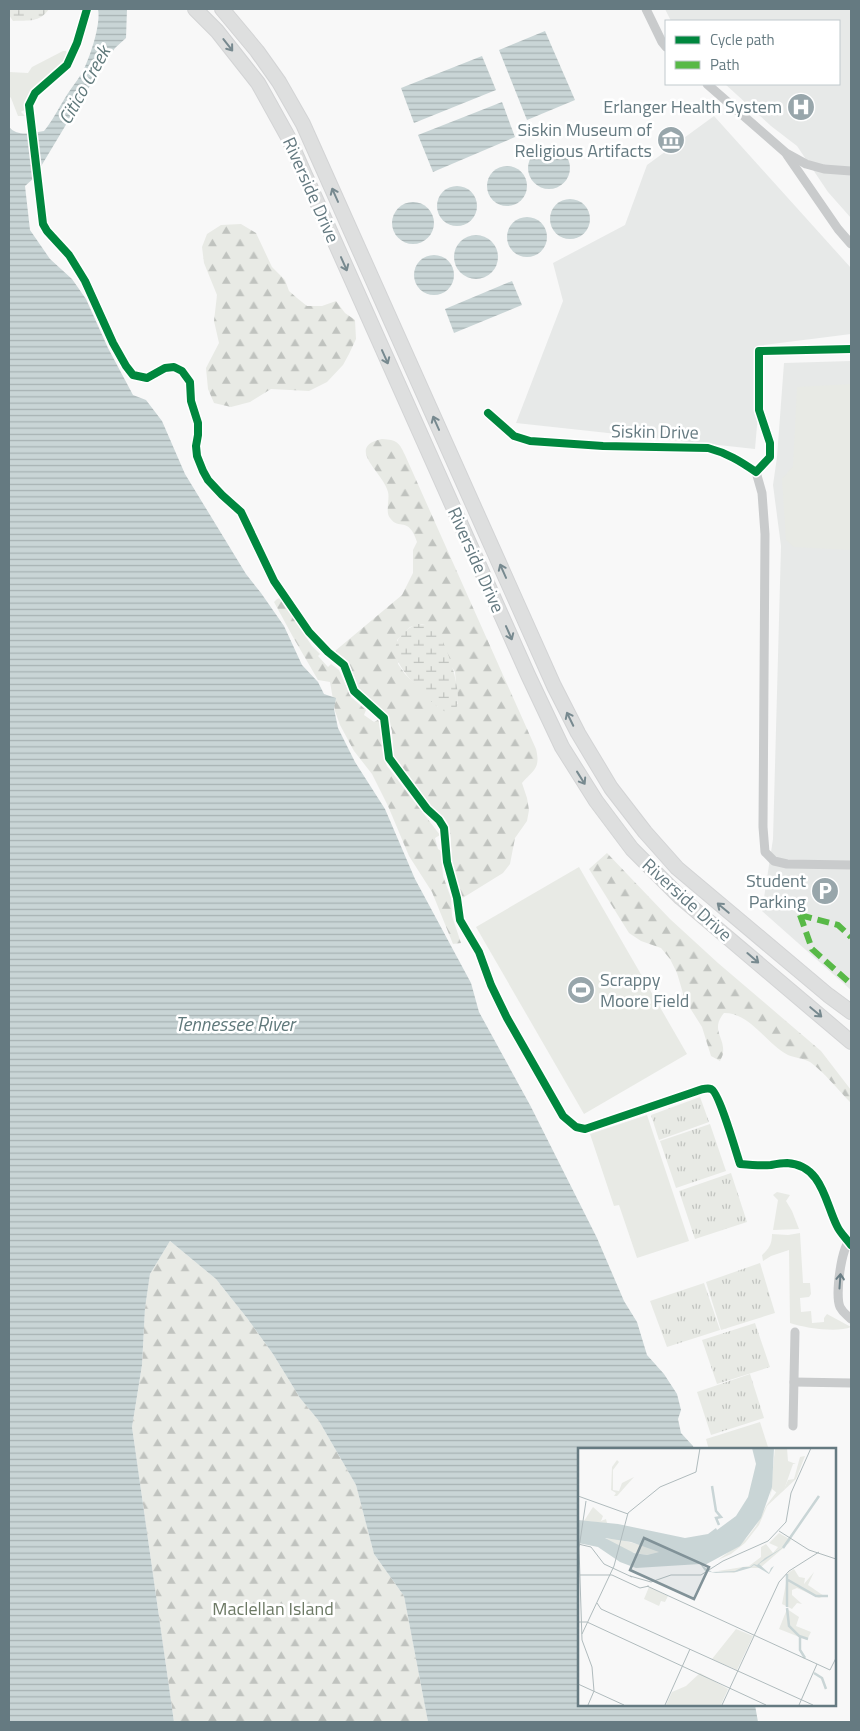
<svg xmlns="http://www.w3.org/2000/svg" width="860" height="1731" font-family="'Titillium Web',sans-serif">
	<style>
		.built { fill: #e7e9e8 }
		.green { fill: #e8eae5 }
		.forest { fill: url(#forest-firs); fill-rule: evenodd }
		.wetland { fill: url(#wetland-marsh) }
		.park { fill: url(#park-tufts) }
		.water { fill: url(#water-rules) }
		.lines { fill: none; stroke-linecap: round; stroke-linejoin: round }
		.primary-casing { stroke: #d3d4d5; stroke-width: 16 }
		.minor { stroke: #c9cbcc; stroke-width: 9 }
		.primary { stroke: #dedfdf; stroke-width: 14 }
		.quiet { stroke: #58b947; stroke-width: 6; stroke-dasharray: 12 6; stroke-linecap: butt }
		.cycleway-casing { stroke: #fff; stroke-width: 11 }
		.cycleway { stroke: #00873e; stroke-width: 8 }
		.oneway { stroke: #77898f }
		.oneway2 { stroke: #6a7e85 }
		.labels { text-anchor: middle; stroke-width: 5; stroke-linejoin: round; paint-order: stroke }
		.poi-label { font-size: 18px; fill: #657a81; stroke: #fff; text-anchor: end }
		.street-label { font-size: 18px; fill: #657a81; stroke: #fff }
		.park-label { font-size: 18px; fill: #6c7964; stroke: #fff }
		.water-label { font-size: 19px; font-style: italic; fill: #60797b; stroke: #fff }
		.inset-river { fill: none; stroke: #c9d5d6; stroke-width: 2.5 }
		.inset-road { fill: none; stroke: #b0bbbd; stroke-width: 1 }
		.view { fill: #819298; fill-opacity: 0.15; stroke: #819298; stroke-width: 2.5 }
		.inset-edge { fill: none; stroke: #657a81; stroke-width: 2.5 }
	</style>
	<defs>
		<pattern id="forest-firs" width="22" height="20" patternUnits="userSpaceOnUse" patternTransform="scale(1.25)"><rect width="22" height="20" fill="#e8eae5"/><path d="M5 1l3.5 6h-7zM16 11l3.5 6h-7z" fill="#c0c3bf"/></pattern>
		<pattern id="wetland-marsh" width="20" height="14" patternUnits="userSpaceOnUse" patternTransform="scale(1.25)"><rect width="20" height="14" fill="#e8eae5"/><path d="M1 5h8M5 5V1M11 12h8M15 12V8" fill="none" stroke="#c0c3bf"/></pattern>
		<pattern id="park-tufts" width="24" height="20" patternUnits="userSpaceOnUse" patternTransform="scale(1.25)"><rect width="24" height="20" fill="#e8eae5"/><path d="M3 7l-1-3M5 7V3M7 7l1-3M15 17l-1-3M17 17v-4M19 17l1-3" fill="none" stroke="#c0c3bf"/></pattern>
		<pattern id="water-rules" width="6" height="5" patternUnits="userSpaceOnUse" patternTransform="scale(1.25)"><rect width="6" height="5" fill="#c9d5d6"/><path d="M0 2.5h6" fill="none" stroke="#a7b2b3"/></pattern>
	</defs>
	<rect width="100%" height="100%" fill="#f8f8f8"/>
	<g class="built">
		<path d="M665 9H851V218L828 192 797 146 771 126 725 84H839V21H671Z"/>
		<path d="M714 116 851 268V334L764 345 755 449 516 423 563 301 553 263 625 225 647 165Z"/>
		<path d="M851 361V990L762 911 773 839 781 546 773 485 777 457 784 363Z"/>
	</g>
	<g class="green">
		<path d="M63 51H66L68 55C60 79 28 84 26 110L22 111 21 112 25 116H18L11 98 9 96V72L28 73 32 67Z"/>
		<path d="M851 384V550L794 547 786 540 782 479 793 466 797 387Z"/>
		<path d="M579 867 687 1054 584 1114 476 927Z"/>
		<path d="M647 1115 689 1241 637 1258 619 1205 614 1206 590 1134Z"/>
		<path d="M777 1192 790 1195 786 1201 792 1211 799 1229 773 1230 778 1200 773 1195Z"/>
		<path d="M800 1233 803 1283H810L811 1294 809 1297 800 1298 801 1312 811 1311 812 1323 824 1322V1318L827 1314 851 1327C838 1333 804 1328 790 1323L789 1250 771 1256 763 1261 762 1255C769 1249 772 1244 772 1234L788 1235Z"/>
		<path d="M760 1422 769 1450H709L706 1439Z"/>
	</g>
	<g class="forest">
		<path d="M241 224 256 233 272 267 285 280 289 291 297 298 307 306H322L336 301 345 313 355 320 356 339 349 354 343 365 327 382 309 391 271 389 250 402 231 407 214 403 208 389 206 368 219 343 214 321 217 295 204 263 202 247 207 234 221 225Z"/>
		<path d="M382 439C397 440 399 442 405 455L536 749C541 769 533 770 522 783L527 798 529 810 527 821 515 838 510 864 503 873 461 899 452 862 450 831 444 820 423 798 400 767 393 755 392 731 387 715 358 688 351 668 344 658 335 651 402 595 413 573V550L417 542C408 515 399 531 390 518 385 512 390 499 388 492 384 473 344 447 382 439ZM421 624 425 625 455 672 458 704 438 707 405 674 398 664 397 640 410 627Z"/>
		<path d="M280 598 312 646 320 654 318 656 328 667 331 664 339 670 351 697 366 710 364 715 374 722 378 720 381 724 383 755 387 766 440 835 435 838 438 849 441 851 443 876 451 898 452 916 461 943 453 944 432 892 409 856 388 806 372 774 354 751 340 725 335 711 330 682 318 680 293 637 274 602 277 599Z"/>
		<path d="M607 853 670 919 718 963 821 1051 851 1090V1103C841 1093 822 1070 810 1062 803 1058 795 1058 788 1055 766 1044 751 1013 724 1013 710 1030 725 1037 723 1053 723 1056 721 1058 720 1061L711 1056 702 1027 685 1000 677 973 670 959 661 948 641 941 629 933 589 869Z"/>
		<path d="M170 1241 216 1279 247 1318 273 1354 300 1398 319 1421 356 1485 374 1554 404 1596 428 1722H174L132 1427 142 1365 145 1308 150 1274Z"/>
	</g>
	<g class="wetland">
		<path d="M9 9H49C39 23 29 20 13 21L9 15Z"/>
		<path d="M416 624C423 624 432 626 437 632 447 644 462 691 457 706 456 710 453 711 449 713 437 709 428 698 419 689 398 666 380 644 416 624Z"/>
	</g>
	<g class="park">
		<path d="M700 1097 709 1122 659 1140 651 1115Z"/>
		<path d="M710 1124 726 1171 676 1188 660 1141Z"/>
		<path d="M731 1173 747 1222 695 1239 679 1191Z"/>
		<path d="M760 1263 775 1313 721 1330 706 1282Z"/>
		<path d="M704 1283 720 1330 667 1347 650 1301Z"/>
		<path d="M755 1323 770 1367 717 1384 702 1340Z"/>
		<path d="M750 1374 764 1418 711 1435 697 1392Z"/>
	</g>
	<g class="water">
		<path d="M98 9H127L126 38 115 48 82 98 34 178 25 186 30 230 50 259 72 279 86 299 108 348 133 395 146 400 162 421 185 474 246 574 261 593 284 626 302 665 318 682 324 694 336 698 334 709 338 728 355 762 385 809 415 879 471 983 479 1012 530 1105 597 1238 624 1301 637 1322 647 1355 664 1374 677 1394 681 1410 678 1419 681 1433 693 1446 694 1450H579V1705H755L758 1722H428L404 1596 374 1554 356 1485 319 1421 300 1398 273 1354 247 1318 216 1279 170 1241 150 1274 145 1308 142 1365 132 1427 174 1722H9V127C18 137 32 133 44 131 53 120 58 109 65 98 71 88 79 79 84 69 91 54 101 24 98 9Z"/>
		<path d="M545 31 575 100 527 120 499 50Z"/>
		<path d="M482 56 496 90 414 123 401 88Z"/>
		<path d="M502 102 515 137 433 172 418 135Z"/>
		<circle cx="549" cy="168" r="21"/>
		<circle cx="507" cy="186" r="20"/>
		<circle cx="457" cy="206" r="20"/>
		<circle cx="570" cy="219" r="20"/>
		<circle cx="413" cy="223" r="21"/>
		<circle cx="527" cy="237" r="20"/>
		<circle cx="476" cy="257" r="22"/>
		<circle cx="434" cy="275" r="20"/>
		<path d="M512 281 522 305 454 333 445 309Z"/>
	</g>
	<g class="lines">
		<g class="primary-casing">
			<g id="primary">
				<path d="M195 9 217 31 258 83 288 137 528 675 562 747 596 801 632 849 681 898 851 1042"/>
				<path d="M222 9 257 51 279 82 303 124 554 686 578 733 611 788 645 832 677 868 828 995 851 1012"/>
			</g>
		</g>
		<g class="minor">
			<path d="M646 9 662 42 666 47"/>
			<path d="M707 84 786 153 806 164 824 169 851 171"/>
			<path d="M787 155 838 229 851 244"/>
			<path d="M488 413 514 436 530 441 603 446 708 448C727 453 740 461 756 472L770 457V443L759 410V351L851 349"/>
			<path d="M756 472 762 493 765 534 763 827 765 852 774 861 787 864 851 865"/>
			<path d="M851 1239C841 1246 835 1296 840 1307 843 1313 847 1315 851 1319"/>
			<path d="M794 1382 851 1383"/>
			<path d="M793 1426 795 1332"/>
		</g>
		<use href="#primary" class="primary"/>
		<g class="quiet">
			<path d="M800 915 812 949 851 984"/>
			<path d="M800 915 838 925 851 937"/>
		</g>
		<g class="cycleway-casing">
			<g id="cycleway">
				<path d="M87 9 77 43 67 65 35 93 29 105 43 224 47 231 69 255 85 281 113 343 126 366 133 375 147 378 165 368 174 367 182 371 190 382 191 401 198 423V435L196 446 197 456 203 471 208 480 222 495 241 512 274 581 309 632 328 652 344 665 354 691 384 718 389 758 427 809 439 820 444 828 447 862 457 898 460 920 479 952 491 985 507 1018 563 1116 576 1127 585 1129 691 1093C697 1091 705 1087 711 1089 719 1092 736 1152 740 1164 750 1165 760 1166 771 1165 776 1164 782 1163 787 1163 822 1165 825 1202 837 1226 840 1233 847 1239 851 1245"/>
				<path d="M488 413 514 436 530 441 603 446 708 448C727 453 740 461 756 472L770 457V443L759 410V351L851 349"/>
			</g>
		</g>
		<use href="#cycleway" class="cycleway"/>
	</g>
	<defs><path id="oneway-shaft" d="M-6 0H5M1.5-3L5.5 0L1.5 3" fill="none" stroke-width="1.6" stroke-linecap="round" stroke-linejoin="round" transform="scale(1.25)"/></defs>
	<g class="oneway">
		<use href="#oneway-shaft" transform="translate(228 45) rotate(52)"/>
		<use href="#oneway-shaft" transform="translate(335 195) rotate(-114)"/>
		<use href="#oneway-shaft" transform="translate(344 264) rotate(66)"/>
		<use href="#oneway-shaft" transform="translate(385 357) rotate(66)"/>
		<use href="#oneway-shaft" transform="translate(436 423) rotate(-114)"/>
		<use href="#oneway-shaft" transform="translate(503 571) rotate(-114)"/>
		<use href="#oneway-shaft" transform="translate(509 633) rotate(66)"/>
		<use href="#oneway-shaft" transform="translate(570 719) rotate(-116)"/>
		<use href="#oneway-shaft" transform="translate(581 778) rotate(58)"/>
		<use href="#oneway-shaft" transform="translate(723 908) rotate(-140)"/>
		<use href="#oneway-shaft" transform="translate(753 958) rotate(41)"/>
		<use href="#oneway-shaft" transform="translate(816 1012) rotate(40)"/>
	</g>
	<use class="oneway2" href="#oneway-shaft" transform="translate(840 1281) rotate(-86)"/>
	<defs>
		<g id="hospital-disc" transform="scale(1.4375)"><circle r="9.5" fill="#98a6ab" stroke="#fff"/><path d="M-5-5h3v3.5h4V-5h3V5h-3V1.5h-4V5h-3Z" fill="#fff"/></g>
		<g id="museum-disc" transform="scale(1.4375)"><circle r="9.5" fill="#98a6ab" stroke="#fff"/><path d="M0-6L6-3V-2H-6V-3ZM-5-1h2V3h-2ZM-1-1h2V3h-2ZM3-1h2V3H3ZM-6 4H6V6H-6Z" fill="#fff"/></g>
		<g id="parking-disc" transform="scale(1.4375)"><circle r="9.5" fill="#98a6ab" stroke="#fff"/><path d="M-3.5-5.5H1a3.5 3.5 0 0 1 0 7H-1V5.5H-3.5ZM-1-3.4V-.6H.8a1.4 1.4 0 0 0 0-2.8Z" fill="#fff"/></g>
		<g id="stadium-disc" transform="scale(1.4375)"><circle r="9.5" fill="#98a6ab" stroke="#fff"/><path d="M0-5a6.5 5 0 1 0 0 10a6.5 5 0 1 0 0-10ZM-3.5-1.8h7v3.6h-7Z" fill="#fff"/></g>
	</defs>
	<g fill-rule="evenodd">
		<use href="#hospital-disc" x="801" y="107"/>
		<use href="#museum-disc" x="671" y="140"/>
		<use href="#parking-disc" x="825" y="891"/>
		<use href="#stadium-disc" x="581" y="990"/>
	</g>
	<g class="labels">
		<g class="poi-label">
			<text x="782" y="113">Erlanger Health System</text>
			<text x="652" y="136">Siskin Museum of<tspan x="652" dy="21">Religious Artifacts</tspan></text>
			<text x="806" y="887">Student<tspan x="806" dy="21">Parking</tspan></text>
			<text x="600" y="986" text-anchor="start">Scrappy<tspan x="600" dy="21">Moore Field</tspan></text>
		</g>
		<g class="street-label">
			<text transform="translate(311 190) rotate(66)" y="6">Riverside Drive</text>
			<text transform="translate(655 432) rotate(1)" y="6">Siskin Drive</text>
			<text transform="translate(476 560) rotate(66)" y="6">Riverside Drive</text>
			<text transform="translate(687 900) rotate(42)" y="6">Riverside Drive</text>
		</g>
		<g class="park-label">
			<text x="273" y="1615">Maclellan Island</text>
		</g>
		<g class="water-label">
			<text transform="translate(84 85) rotate(-61)" y="7">Citico Creek</text>
			<text x="235" y="1031">Tennessee River</text>
		</g>
	</g>
	<g transform="translate(578 1448)">
		<rect width="258" height="258" fill="#f8f8f8"/>
		<path d="M197 0H209L210 13 218 16H215L206 42 199 45 194 41 192 49ZM39 12 41 14 35 22V42L41 43 44 35 56 29 39 48H36L38 45 33 42 34 19ZM201 85 213 92 211 95 182 120H167L156 125 140 123 171 118 183 109V99L188 96 195 105 200 99 191 95ZM35 90 75 100 82 104 69 107 52 104 27 91ZM216 121 221 129 227 130 226 136 236 124 230 137 246 148 241 150 219 140 214 142V147L224 156 219 155 214 161 204 156 210 125Z" fill="#e8eae5"/>
		<path d="M71 139 90 148 87 154 83 153 81 158 66 151ZM122 225 150 241 143 257H88L94 244 108 238Z" fill="#e8eae5"/>
		<path d="M227 8 218 31 189 58 181 77 167 95 153 106 140 112 168 91 178 78 188 58 200 42 206 41 210 32 216 31 222 9ZM15 59 25 68 23 73 28 71 29 75 6 73ZM209 161 221 169 218 178 233 184 229 192 201 181ZM158 181 175 188 159 222 134 211Z" fill="#e8eae5"/>
		<path d="M174 0H196L194 39 183 70 162 98 125 118 134 124 157 123 165 119H172L176 116 179 117 187 110 206 99 181 116 191 125 193 120 196 118 191 126 176 117 172 120 158 124 138 125 127 123 122 116 58 120 42 114 20 99 0 95V72L40 76 107 90 130 86 138 80 139 82 158 68 170 49 178 16ZM27 90 53 94 81 104 69 107 56 105Z" fill="#c9d5d6" fill-rule="evenodd"/>
		<path class="inset-river" d="M134 38 138 63 143 69 138 70 141 77M205 100 241 48M210 132 238 148H250M209 159V126M209 160 211 178 221 188 230 191M222 189V202L227 210M236 225 244 230 248 241"/>
		<path class="inset-road" d="M0 48 50 66M8 53 1 100 4 192 14 219 16 243 10 257M201 83 231 102 258 111M0 96 13 99 26 116 54 129M36 118 50 65 82 39 118 24 122 0M2 127H34L62 140 71 138M52 128 73 134 93 127H123L145 113 190 93 208 74 213 45 233 0M69 138 252 222 258 210M19 155 23 161 235 257M0 174H9L188 257M4 186 36 118M0 236 46 257M87 257 112 201M144 257 201 134 211 123 241 104M221 257 239 216"/>
		<path class="view" d="M66 90 131 119 116 151 52 122Z"/>
		<rect width="258" height="258" class="inset-edge"/>
	</g>
	<rect width="860" height="1731" fill="none" stroke="#657a81" stroke-width="20"/>
	<rect x="665" y="20" width="175" height="65" fill="#ffffff" stroke="#c1cacd"/>
	<rect x="675" y="36" width="25" height="8" fill="#00873e" stroke="#c1cacd"/>
	<text x="710" y="45" font-size="15" fill="#657a81">Cycle path</text>
	<rect x="675" y="61" width="25" height="8" fill="#58b947" stroke="#c1cacd"/>
	<text x="710" y="70" font-size="15" fill="#657a81">Path</text>
</svg>
